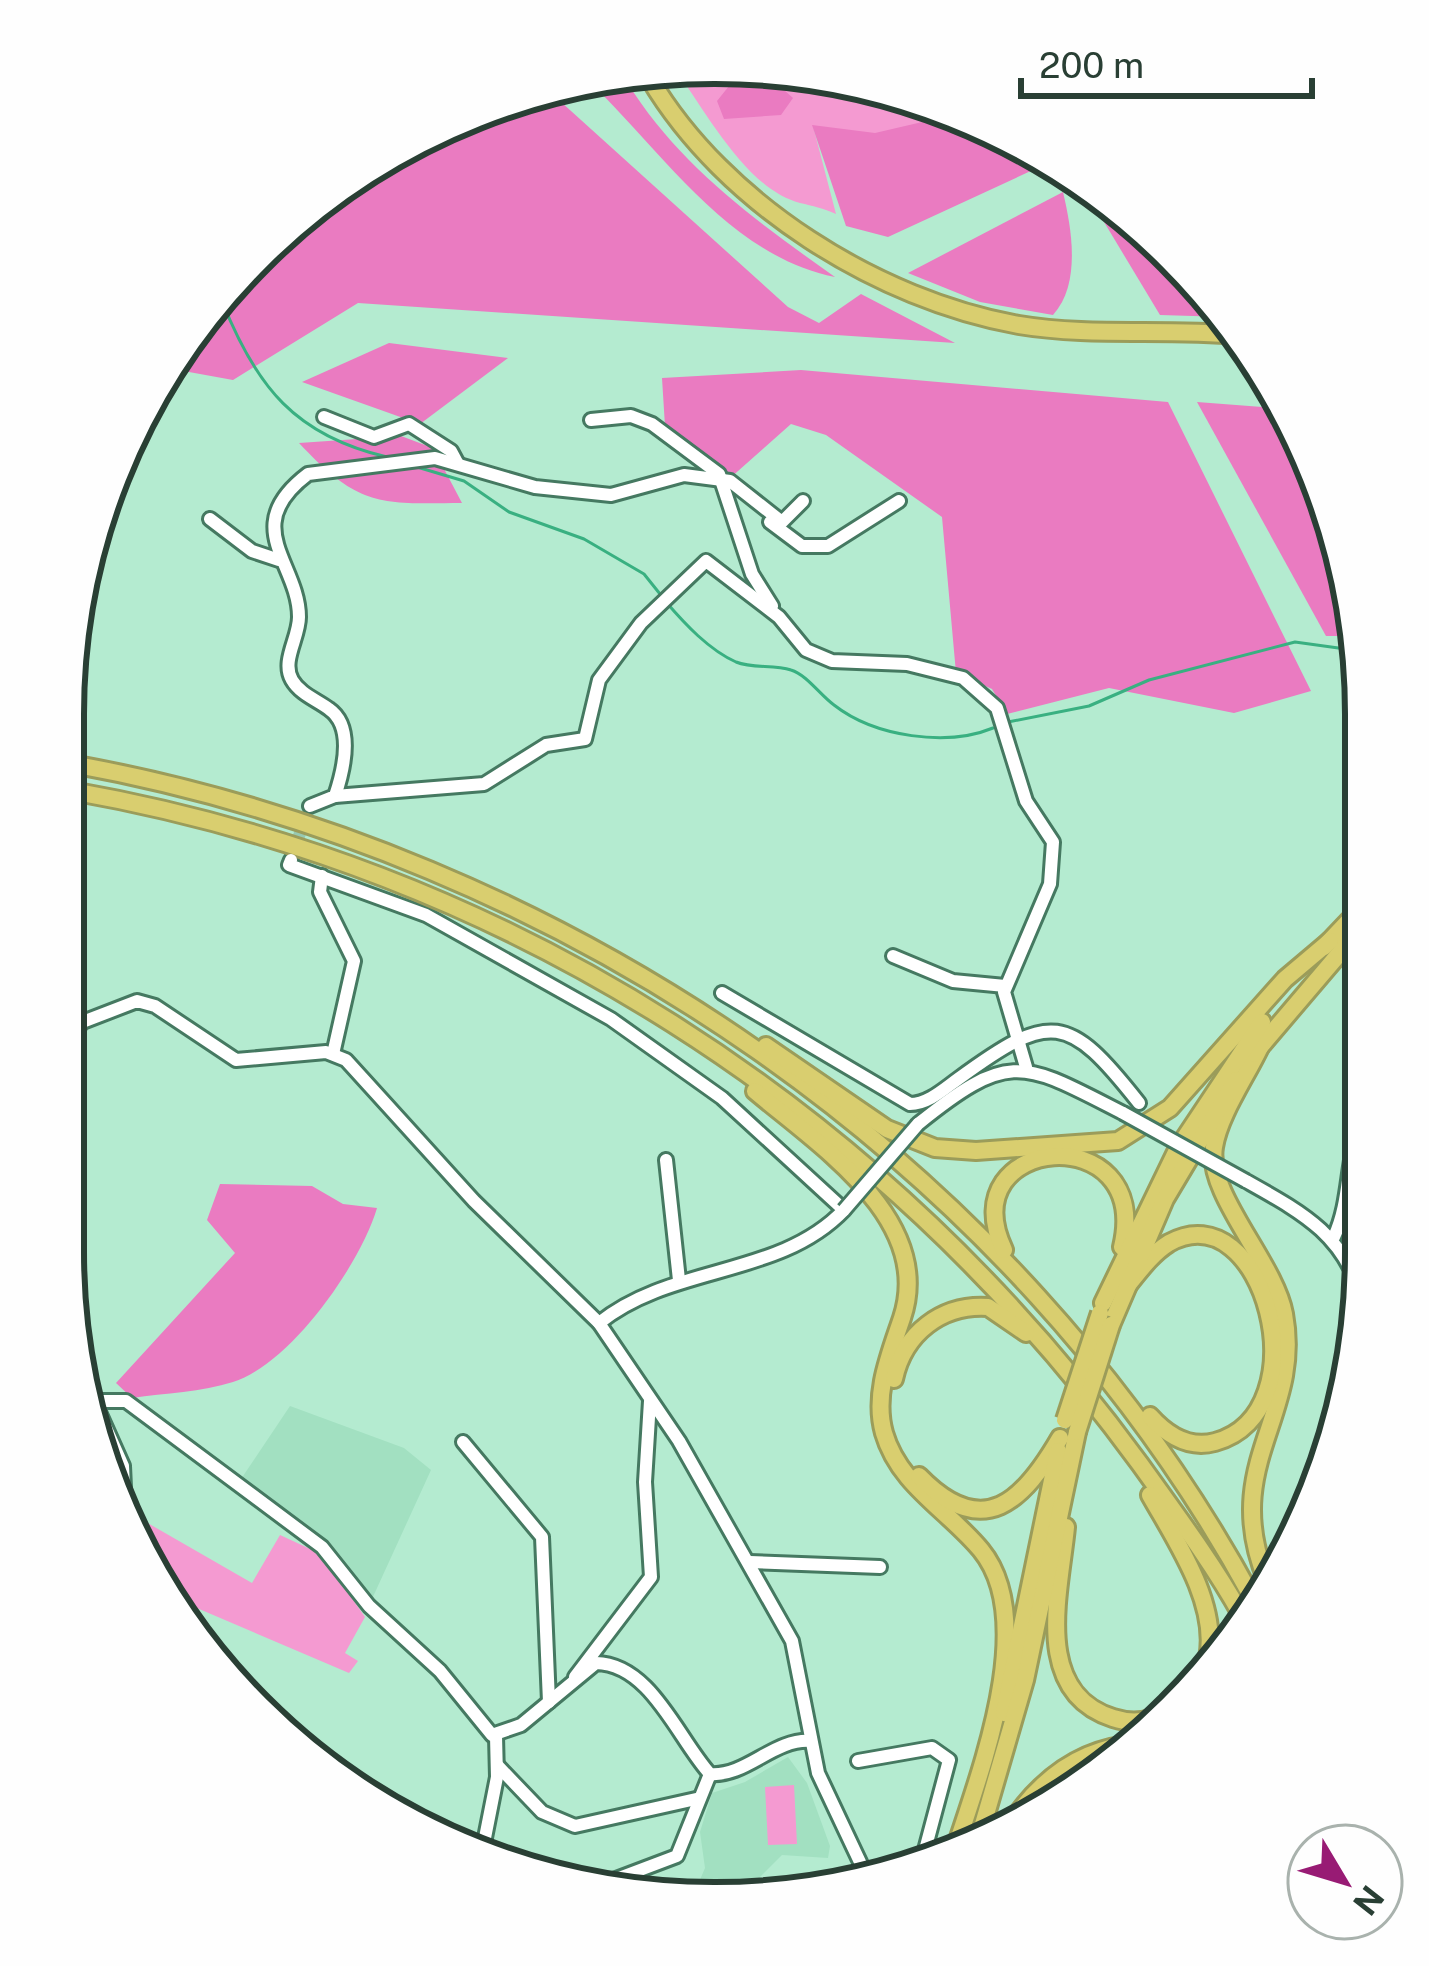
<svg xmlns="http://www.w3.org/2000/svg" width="1429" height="1966" font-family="'Public Sans',sans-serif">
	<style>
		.built { fill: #a2e0c1 }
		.green { fill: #f49ad1 }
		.forest { fill: #ea7bc1 }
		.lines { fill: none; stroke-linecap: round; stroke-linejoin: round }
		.stream { stroke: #39b081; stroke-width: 3 }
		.minor-tunnel { stroke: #98c9b1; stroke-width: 12; stroke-dasharray: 12 6; stroke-linecap: butt }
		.minor-casing { stroke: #457961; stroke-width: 18 }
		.highway-casing { stroke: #9b9c5a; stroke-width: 22 }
		.minor { stroke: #fff; stroke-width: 12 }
		.highway { stroke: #d9ce6f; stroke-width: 16 }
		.minor-bridge-casing { stroke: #457961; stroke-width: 18; stroke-linecap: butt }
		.highway-bridge-casing { stroke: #9b9c5a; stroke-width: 22; stroke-linecap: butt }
		.minor-bridge { stroke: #fff; stroke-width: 12 }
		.highway-bridge { stroke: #d9ce6f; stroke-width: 16 }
		.rim { fill: none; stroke: #293f34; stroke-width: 6 }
	</style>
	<rect width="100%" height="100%" fill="#b4ebd0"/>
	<g class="built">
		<path d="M290 1406 404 1448 431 1470 372 1599 327 1545 239 1482Z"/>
		<path d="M788 1757 807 1783 830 1846 828 1858 782 1855 740 1897H706L699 1882 705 1868 700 1832 712 1793 745 1782Z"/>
	</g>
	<g class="green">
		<path d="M758 64 993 128 892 151 813 126 836 214C823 208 813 206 800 203 748 190 708 115 679 75Z"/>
		<path d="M132 1514 252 1583 280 1535 321 1554 365 1617 345 1653 358 1661 349 1673 164 1594Z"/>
		<path d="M794 1785 797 1844 768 1845 765 1787Z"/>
	</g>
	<g class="forest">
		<path d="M758 64 782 71 774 81 793 98 781 115 724 119 717 101 745 66Z"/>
		<path d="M627 82C678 165 756 221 835 277 731 256 666 157 594 86Z"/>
		<path d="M550 92 788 307 819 323 861 294 955 343 358 303 233 380 167 368 285 224 506 97Z"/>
		<path d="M948 116 1003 131 1046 164 888 237 846 226 812 125 875 133Z"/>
		<path d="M1063 192C1072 230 1081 284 1053 315L980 302 908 273Z"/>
		<path d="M1089 197 1205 285 1226 317 1160 315Z"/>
		<path d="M389 343 508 358 420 424 302 382Z"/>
		<path d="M801 370 1168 402 1311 691 1234 713 1109 688 1007 714 992 689 956 673 942 517 826 435 791 424 729 479 665 426 662 378Z"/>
		<path d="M1197 402 1287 409 1299 427 1360 636H1326Z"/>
		<path d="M401 436 433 448 462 503C379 504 359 507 299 443Z"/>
		<path d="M220 1184 312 1186 343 1204 377 1208C361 1263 291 1364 233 1382 202 1392 165 1393 132 1398L116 1383 235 1253 207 1220Z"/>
	</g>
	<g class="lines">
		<g class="stream">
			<path d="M222 301C256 387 296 436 387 457"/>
			<path d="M417 467 464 481 509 512 584 539 644 574 660 594"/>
			<path d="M666 602C685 624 709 650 736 662 753 669 774 664 791 670 807 675 820 695 834 705 875 737 947 747 993 728"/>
			<path d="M1008 722 1089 706 1149 680 1295 642 1360 651"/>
		</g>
		<path class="minor-tunnel" d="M292 855 310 806"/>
		<g class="minor-casing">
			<g id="minor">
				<path d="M324 417 374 437 409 424 451 451 458 464"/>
				<path d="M591 420 631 416 652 424 719 474 752 574 772 606"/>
				<path d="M210 519 252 551 279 560"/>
				<path d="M770 522 802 546H828L899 501"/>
				<path d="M335 796 484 784 546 745 585 739 599 680 641 623 706 561 779 617 806 650 832 661 907 664 963 678 997 708 1026 801 1053 842 1050 884 1004 992 1026 1067"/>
				<path d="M310 806 335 796C343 772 355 727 329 709 317 700 300 694 292 680 281 661 299 638 299 617 299 563 238 527 308 474L435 458 535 487 611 495 684 475 730 481 782 522 803 501"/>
				<path d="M291 860 289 865 426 915 611 1019 722 1098 844 1210C779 1278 672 1264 599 1323"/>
				<path d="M322 876 320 892 354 961 333 1054"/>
				<path d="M893 956 953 981 1005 986"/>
				<path d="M722 993 910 1104C928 1104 944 1089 958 1079 1051 1011 1068 1013 1139 1103"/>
				<path d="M67 1028 137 1001 155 1006 236 1060 326 1052 346 1060 474 1201 599 1323 679 1441 792 1641 818 1773 868 1879"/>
				<path d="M67 1055 79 1027"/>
				<path d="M918 1124C1011 1049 1023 1062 1123 1113"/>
				<path d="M666 1160 679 1280"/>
				<path d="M1246 1181C1303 1213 1345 1235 1363 1301"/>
				<path d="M1334 1237C1352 1198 1345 1156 1363 1118"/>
				<path d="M79 1371 94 1401H126L322 1547 369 1606 440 1671 492 1735 521 1725 596 1663C651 1664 678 1739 710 1774 746 1777 774 1738 811 1741"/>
				<path d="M94 1401 123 1466 125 1509"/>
				<path d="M463 1442 542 1537 549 1702"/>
				<path d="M750 1562 880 1567"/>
				<path d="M575 1677 651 1577 645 1482 650 1401"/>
				<path d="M858 1761 932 1748 949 1760 921 1865"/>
				<path d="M497 1765 542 1812 575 1826 696 1799"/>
				<path d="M482 1853 497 1777 496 1736"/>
				<path d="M595 1887 677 1856 710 1774"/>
			</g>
		</g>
		<g class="highway-casing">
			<g id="highway">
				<path d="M650 79C724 204 878 300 1019 325 1091 337 1165 328 1238 335"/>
				<path d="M72 764C562 853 1015 1160 1253 1599"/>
				<path d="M72 791C507 868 881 1109 1140 1464 1175 1513 1212 1562 1241 1614"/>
				<path d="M1324 947 1362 907"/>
				<path d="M766 1046 887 1129 935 1148 976 1151 1118 1141 1170 1108 1285 979 1330 941"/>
				<path d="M1260 1047C1246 1077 1219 1115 1214 1147 1206 1194 1275 1263 1284 1314 1303 1417 1219 1464 1267 1581"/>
				<path d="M1254 1054 1362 927"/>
				<path d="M755 1091C820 1146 935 1220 902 1318 890 1354 873 1394 884 1433 899 1485 948 1510 981 1550 1040 1622 978 1777 953 1856"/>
				<path d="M1004 1250C949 1134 1153 1117 1122 1247"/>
				<path d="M1124 1290C1138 1273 1151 1254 1169 1243 1264 1190 1323 1413 1215 1442 1189 1449 1167 1435 1150 1416"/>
				<path d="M1103 1303 1178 1148 1262 1022"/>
				<path d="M1111 1325 1165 1199 1236 1080"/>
				<path d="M894 1379C904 1333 942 1304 988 1307L1026 1333"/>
				<path d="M919 1476C984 1543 1024 1500 1060 1438"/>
				<path d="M1150 1495C1176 1541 1219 1604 1208 1658"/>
				<path d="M1066 1527C1060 1591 1031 1692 1113 1718 1132 1724 1151 1722 1167 1711"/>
				<path d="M1004 1713 1058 1451"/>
				<path d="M1009 1826C1040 1779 1083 1746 1141 1744"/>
				<path d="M977 1845 1025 1680 1077 1432"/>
			</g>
		</g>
		<use href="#minor" class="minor"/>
		<use href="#highway" class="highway"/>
		<g class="minor-bridge-casing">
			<g id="minor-bridge">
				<path d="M1123 1113 1246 1181"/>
				<path d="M844 1210 918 1124"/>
			</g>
		</g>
		<g class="highway-bridge-casing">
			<g id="highway-bridge">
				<path d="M1065 1420 1100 1313"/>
				<path d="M1077 1432 1111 1325"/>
			</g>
		</g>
		<use href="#minor-bridge" class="minor-bridge"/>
		<use href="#highway-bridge" class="highway-bridge"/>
	</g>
	<path d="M0 0H1429V1966H0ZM714 84H715A630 630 0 0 1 1345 714V1252A630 630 0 0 1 715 1882H714A630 630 0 0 1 84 1252V714A630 630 0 0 1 714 84Z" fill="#fefefe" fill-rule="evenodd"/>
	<path class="rim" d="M714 84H715A630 630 0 0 1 1345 714V1252A630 630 0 0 1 715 1882H714A630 630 0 0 1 84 1252V714A630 630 0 0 1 714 84Z"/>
	<g transform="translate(1345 1882) rotate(128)"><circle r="57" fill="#fefefe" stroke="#a9b2ad" stroke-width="3"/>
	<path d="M0-9L21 45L0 30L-21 45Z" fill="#981b74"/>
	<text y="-18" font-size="33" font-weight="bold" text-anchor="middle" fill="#293f34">N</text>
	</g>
	<path d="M1021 78v18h291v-18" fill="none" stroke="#293f34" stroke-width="6"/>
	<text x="1039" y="78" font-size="36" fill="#293f34" stroke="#fefefe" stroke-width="9" paint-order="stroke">200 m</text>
</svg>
